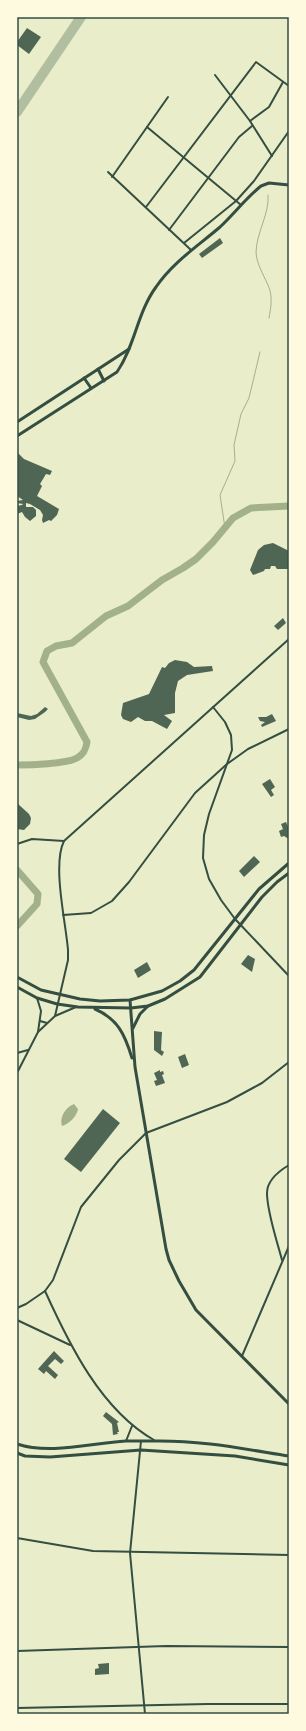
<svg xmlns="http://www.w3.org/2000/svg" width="306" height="1731" font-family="'Roboto Condensed',sans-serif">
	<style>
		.water { fill: #a3b18a }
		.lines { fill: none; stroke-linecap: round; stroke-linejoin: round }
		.stream { stroke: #a3b18a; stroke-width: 1 }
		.river { stroke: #a3b18a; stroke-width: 7 }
		.taxiway { stroke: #b2bea0; stroke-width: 10 }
		.building { fill: #4f6655 }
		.minor { stroke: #344e41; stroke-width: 2 }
		.secondary { stroke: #344e41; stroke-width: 3 }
		.neatline { fill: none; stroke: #344e41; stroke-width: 1.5 }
	</style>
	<rect width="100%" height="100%" fill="#e9edc9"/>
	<path class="water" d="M74 1104 78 1109C77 1116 69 1124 62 1126 59 1117 66 1107 74 1104Z"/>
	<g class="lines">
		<g class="stream">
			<path d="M268 195C270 213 256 233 256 253 257 264 263 274 268 285 273 296 271 307 269 318"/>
			<path d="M225 528 220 495 235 461 234 445 241 414 249 398 260 352"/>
		</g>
		<g class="river">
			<path d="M17 765C30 765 66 764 77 758 84 754 86 749 87 742L43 662 47 651 56 646 72 643 106 616 128 606 162 580 183 568 196 559 213 542 233 518 251 508 289 506"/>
			<path d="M17 870 38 894 37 904 17 926"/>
		</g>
		<path class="taxiway" d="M17 112 81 17"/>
	</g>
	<g class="building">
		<path d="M27 28 41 37 29 54 17 45V42Z"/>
		<path d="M220 238 223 243 202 258 199 254Z"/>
		<path d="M17 452 24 459 52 471 50 475 46 474 40 484 42 486 37 496 59 509 57 515 51 521 49 520 43 523 42 520 43 515 40 510 30 504 26 503V507H33L36 510V516L30 521 25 517 22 512 17 514V506L22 505 23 504 17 503V501L23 500 17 496Z"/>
		<path d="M273 543 289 551V569H277L275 566H271L270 569H265L264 571 253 575 250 570 258 550 264 545Z"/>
		<path d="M283 618 286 623 278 630 274 626Z"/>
		<path d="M175 660 187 662 194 667 212 666 213 671 187 675 178 681 175 693V713L164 715 172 721 167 729 152 721H145L138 717 131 722 123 719 121 715 123 703 149 694 162 667 165 668 169 663Z"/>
		<path d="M45 707 48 709 45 712 35 719 29 720 17 717V713L31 716 37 714Z"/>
		<path d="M272 714 276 721 262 727 261 725 265 722 260 721 258 717H266Z"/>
		<path d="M270 779 275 787 271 790 274 795 271 797 262 784Z"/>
		<path d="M17 803 29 814 31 818 30 824 24 830 17 829Z"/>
		<path d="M286 822 289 829V837L287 838 284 836 281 837 279 831 283 829 281 824Z"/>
		<path d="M254 856 260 862 244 877 239 871Z"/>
		<path d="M248 955 255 959 252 972 241 964Z"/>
		<path d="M147 962 151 970 138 978 134 970Z"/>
		<path d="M154 1031 162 1032 161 1050 164 1052 162 1056 154 1050Z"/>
		<path d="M185 1054 189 1065 182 1068 178 1057Z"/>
		<path d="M160 1070V1072L163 1071 164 1074 162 1075 165 1083 156 1086 154 1081 157 1080 154 1073Z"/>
		<path d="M103 1109 120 1123 81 1172 64 1159Z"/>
		<path d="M54 1351 64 1361 61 1364 55 1359 48 1366 58 1375 55 1379 46 1371 44 1374 38 1369Z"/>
		<path d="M106 1412 119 1422 117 1423 119 1432H117L118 1434 113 1435 112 1424 103 1416Z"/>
		<path d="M109 1663V1674L95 1675V1669L99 1668 98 1664Z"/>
	</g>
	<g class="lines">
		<g class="minor">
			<path d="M215 75 250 121 272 156"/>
			<path d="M250 121 269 107 283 82"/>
			<path d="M147 127 241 205"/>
			<path d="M108 172 191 250"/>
			<path d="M112 177 168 97"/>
			<path d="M146 207 256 62 289 86"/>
			<path d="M169 230 239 137 252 126"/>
			<path d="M184 243 236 201 254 181 289 131"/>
			<path d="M213 707 225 722 231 735 232 750 209 814 204 835 203 858 209 879 221 900 235 919 289 976"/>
			<path d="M17 844 32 839 64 841"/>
			<path d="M63 915 91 913 112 901 129 882 195 793 227 764 248 749 289 729"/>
			<path d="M37 998 41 1011 38 1032"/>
			<path d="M55 1016 76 1007"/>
			<path d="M40 1021 47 1023"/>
			<path d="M17 1053 28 1050"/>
			<path d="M17 1073 38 1032 55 1016 68 960V950C66 923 52 865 64 841L289 639"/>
			<path d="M282 1260C277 1241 267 1212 267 1193 267 1180 279 1171 289 1165"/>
			<path d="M45 1291C69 1344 101 1410 154 1440"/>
			<path d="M17 1308 26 1304 45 1291 53 1280 81 1207 119 1160 146 1133 227 1102 262 1083 289 1062"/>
			<path d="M17 1320 70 1345"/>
			<path d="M242 1356 289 1246"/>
			<path d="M126 1441 132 1426"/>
			<path d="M141 1441 130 1553 145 1714"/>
			<path d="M17 1538 93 1551 289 1555"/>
			<path d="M17 1651 166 1646 289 1647"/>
			<path d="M17 1708 208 1704H289"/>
		</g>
		<g class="secondary">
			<path d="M98 369 104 381"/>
			<path d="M84 378 91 388"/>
			<path d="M17 422 129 349"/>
			<path d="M17 436 117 372C135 346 137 313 156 287 173 262 198 246 220 227 234 214 246 198 261 186L269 183 289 185"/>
			<path d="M17 977 41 990 80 999 100 1001 130 1000 162 991 180 981 194 970 259 889 289 863"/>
			<path d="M17 987 37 998 57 1004 78 1007 131 1008 148 1006 165 999 200 977 262 897 277 882 289 873"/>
			<path d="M130 1000 135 1067 166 1249 169 1260 179 1281 196 1310 289 1404"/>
			<path d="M95 1009C118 1019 125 1035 132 1058"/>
			<path d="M133 1028 140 1014 148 1006"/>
			<path d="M17 1444C51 1455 91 1443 126 1441 135 1441 144 1441 153 1441 199 1440 244 1449 289 1456"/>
			<path d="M17 1453 25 1456 50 1457 141 1450 235 1456 289 1465"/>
		</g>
	</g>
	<rect width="306" height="1731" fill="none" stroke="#fefae0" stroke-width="36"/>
	<rect x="18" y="18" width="270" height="1695" class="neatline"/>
</svg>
